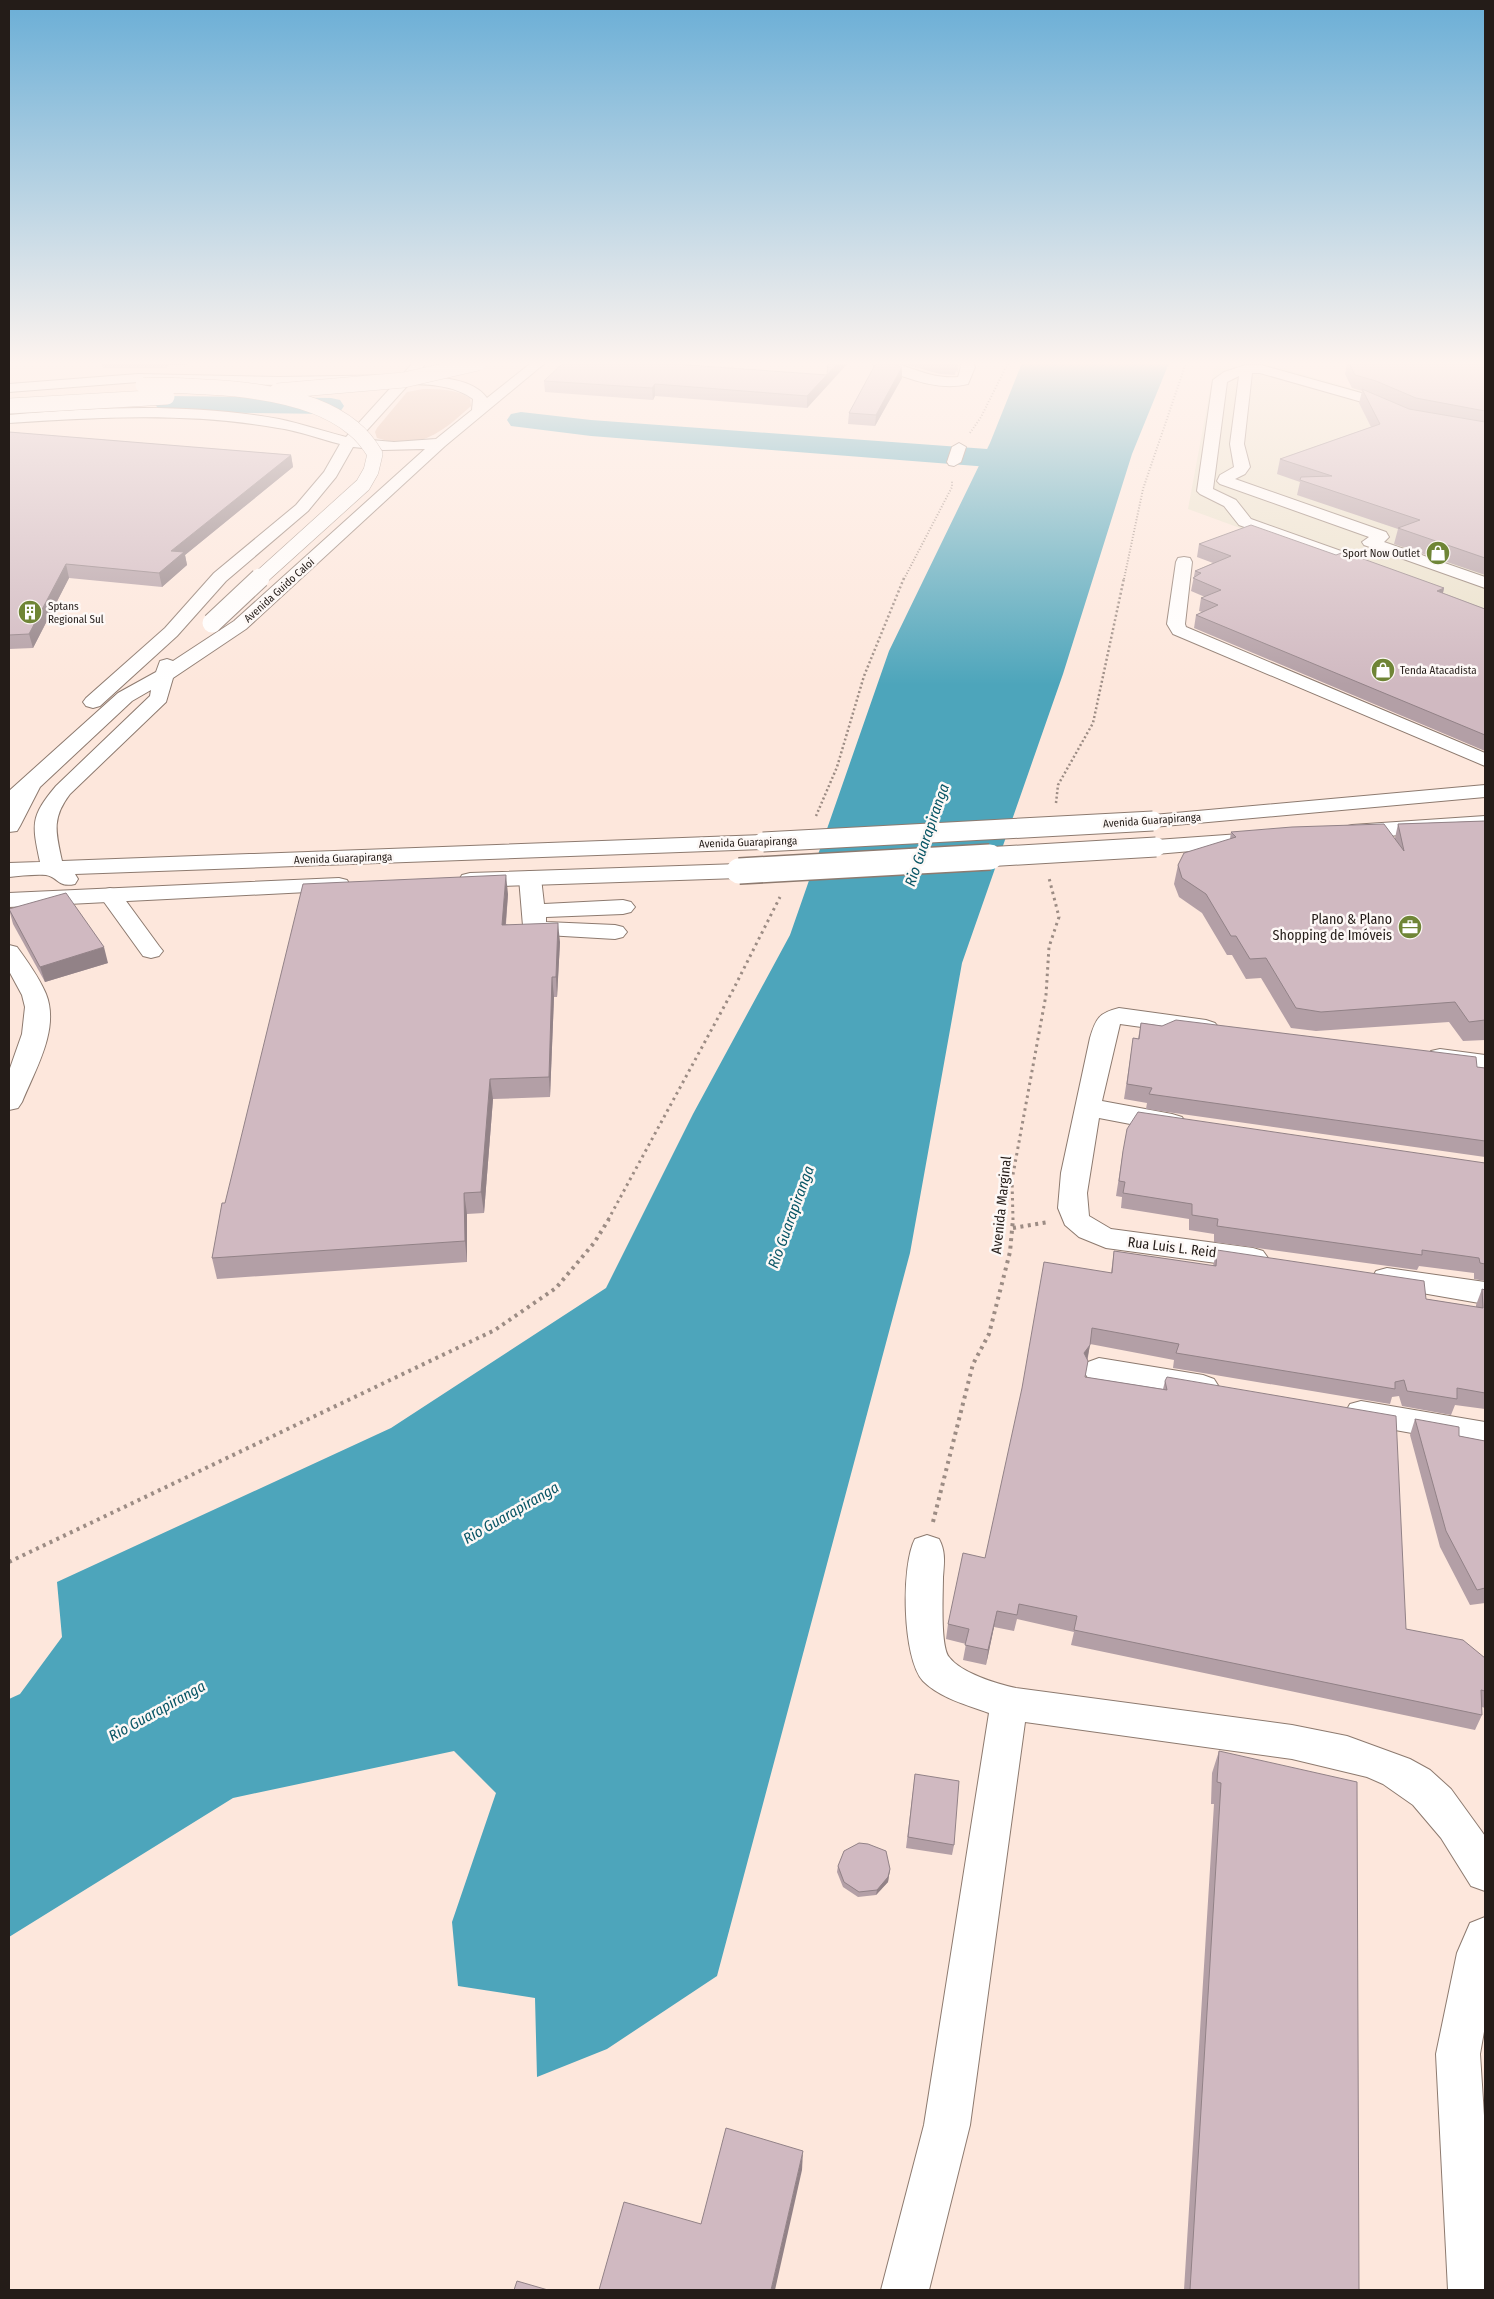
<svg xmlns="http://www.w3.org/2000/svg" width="1494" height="2299" font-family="'Fira Sans Condensed',sans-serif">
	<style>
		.commercial { fill: #eae2cc }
		.green { fill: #e0b6a0 }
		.water { fill: #4da5bb }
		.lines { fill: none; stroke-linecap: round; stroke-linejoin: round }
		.river { fill: #4da5bb; fill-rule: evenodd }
		.minor-casing { stroke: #8d7a6f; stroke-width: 2 }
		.major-casing { stroke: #8d7a6f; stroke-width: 2 }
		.path-far3 { stroke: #9c8c84; stroke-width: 2; stroke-dasharray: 1 2; stroke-linecap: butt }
		.path-far2 { stroke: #9c8c84; stroke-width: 2.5; stroke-dasharray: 2 2.5; stroke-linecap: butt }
		.path-far1 { stroke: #9c8c84; stroke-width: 3; stroke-dasharray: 2.5 4; stroke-linecap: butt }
		.path { stroke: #9c8c84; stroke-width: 4; stroke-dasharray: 3 4.5; stroke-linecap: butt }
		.minor { fill: #fff; fill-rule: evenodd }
		.major { fill: #fff; fill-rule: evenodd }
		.major-bridge-far2-casing { stroke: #8d7a6f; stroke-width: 16; stroke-linecap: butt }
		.major-bridge-far1-casing { stroke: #8d7a6f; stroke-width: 21; stroke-linecap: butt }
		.major-bridge-casing { stroke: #8d7a6f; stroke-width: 28; stroke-linecap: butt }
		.major-bridge-far2 { stroke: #fff; stroke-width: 15 }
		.major-bridge-far1 { stroke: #fff; stroke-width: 19 }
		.major-bridge { stroke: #fff; stroke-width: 25 }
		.wall { fill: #b39fa6 }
		.shaded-wall { fill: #928287 }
		.building { fill: #d0b9c1; stroke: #928287 }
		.labels { text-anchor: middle; stroke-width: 5; stroke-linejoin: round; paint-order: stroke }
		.far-poi-label { font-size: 11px; fill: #241c18; stroke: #fdf8f6; text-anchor: start }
		.far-street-label { font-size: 11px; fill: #241c18; stroke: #fdf8f6 }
		.poi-label { font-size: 14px; fill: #241c18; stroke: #fdf8f6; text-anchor: end }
		.street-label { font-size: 14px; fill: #241c18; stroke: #fdf8f6 }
		.water-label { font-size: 15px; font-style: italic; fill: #095666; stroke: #fdf8f6 }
	</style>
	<rect width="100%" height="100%" fill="#fde7dc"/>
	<path class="commercial" d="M1215 363H1266L1485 428V618L1188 509Z"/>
	<path class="green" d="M423 389C440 389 455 389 470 398L471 406C442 432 419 452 377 438L375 432 377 428 407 392Z"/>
	<path class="water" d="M1022 363H1169L1132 454 1063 674 962 963 910 1253 717 1976 607 2049 537 2077 535 1998 458 1986 452 1922 496 1793 454 1751 233 1798 9 1937V1699L20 1694 62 1637 57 1582 391 1428 606 1288 693 1114 790 935 889 651 990 443Z"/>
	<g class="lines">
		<g class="river">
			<path d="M168 396 331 398 340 400 344 406 340 412 331 414 168 412 159 410 155 404 159 398Z"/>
			<path d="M521 412 591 420 1055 454 1065 457 1069 463 1065 469 1055 472 591 436 511 426 507 420 511 414Z"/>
		</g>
		<g class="minor-casing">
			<g id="minor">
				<path d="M873 363C879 363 886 362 892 363 916 368 930 379 958 377L961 367 960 363H973L975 367 968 384C936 392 903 376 874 366Z"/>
				<path d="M1246 365H1261L1372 396 1399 409 1401 412 1394 416 1375 410 1362 402 1260 373H1252L1244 444 1250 467 1245 474 1235 479 1386 532 1389 537 1384 542 1485 577V588L1364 545 1362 542 1369 537 1220 484 1217 481 1220 475 1234 467 1230 444 1239 376 1227 382 1213 489 1236 500 1251 519 1358 557 1360 561 1358 565H1346L1239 525 1224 506 1200 494 1197 491 1213 380 1224 372Z"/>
				<path d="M959 443 966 447 961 462 954 466 949 465 947 462 952 447Z"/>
				<path d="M1184 557 1190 558 1192 562 1185 624 1186 627 1485 753V766L1173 634 1167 624 1176 562 1178 558Z"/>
				<path d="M530 871 538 873 541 878 544 904 623 900 631 902 635 907 631 912 623 914 546 917V922L615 925 623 927 627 932 623 937 615 939 529 934 523 926 519 878 522 873Z"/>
				<path d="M110 888 118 890 159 946 163 951 159 956 151 958 143 956 99 895 102 890Z"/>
				<path d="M9 945 17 947C27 961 39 977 46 994 60 1029 35 1070 22 1102L18 1108 9 1110V1071L22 1034 25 1007 22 995 9 971Z"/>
				<path d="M1119 1008 1206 1020 1215 1023 1219 1028 1215 1033 1206 1036 1120 1024 1102 1101 1172 1114 1182 1117 1186 1123 1182 1129 1172 1132 1099 1118 1087 1193 1089 1216 1111 1229 1253 1248 1263 1251 1268 1258 1263 1265 1253 1268 1106 1248 1079 1237 1065 1225 1058 1208 1061 1173 1090 1038C1096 1018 1099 1013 1119 1008Z"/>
				<path d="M1440 1049 1485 1055V1071L1431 1063 1427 1057 1431 1051Z"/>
				<path d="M1387 1268 1485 1282V1304L1376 1285 1372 1278 1376 1271Z"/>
				<path d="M1099 1358 1203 1375 1214 1379 1219 1387 1214 1395 1203 1399 1088 1378 1083 1370 1088 1362Z"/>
				<path d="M1361 1401 1485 1422V1446L1350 1422 1345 1413 1350 1404Z"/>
				<path d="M927 1535 939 1539C946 1552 944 1563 943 1577 943 1593 940 1646 949 1657 961 1673 997 1684 1016 1688L1292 1725 1347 1736 1410 1759 1430 1770 1451 1789 1485 1836V1891L1471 1886 1441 1838 1413 1805 1383 1784 1367 1777 1292 1759 1025 1722 970 2125 929 2290H881L924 2125 989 1713C967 1705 940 1698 923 1681 902 1658 901 1565 915 1539Z"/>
				<path d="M1485 1917V2026L1480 2054 1485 2131V2290H1448L1436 2054 1457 1953 1470 1923Z"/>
			</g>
		</g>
		<g class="major-casing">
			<g id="major">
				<path d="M413 363H426L416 376C438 377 473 378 487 398L531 363H545L445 446 246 629 173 678 166 702 70 794C51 819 56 833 62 861L763 835 771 837 774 842 771 847 763 849 75 874 78 879 75 884C58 888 58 877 46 875 34 874 20 876 9 877V863L40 862C32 824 30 817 56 786L150 696 151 690 132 701 40 787 20 826 17 831 9 832V791L118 693 156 672 160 661 167 659 173 661 234 621 425 449 383 450 353 447 336 477 308 511 226 581 177 636 100 706 93 708 86 706 83 702 86 698 165 628 214 573 296 505 324 472 340 444C320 439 299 431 278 428 190 412 98 417 9 423V415C97 407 191 403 279 419 302 424 323 431 346 437L395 383 279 385 138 382 9 392V384L138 374 279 377 402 375ZM409 384C431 384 455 386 473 399L472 410 436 439 394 442 359 439Z"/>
				<path d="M1485 785V797L1153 827 1145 826 1142 821 1145 816 1153 815Z"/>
				<path d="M1485 816V828L1352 839 1344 837 1341 832 1344 827 1352 825Z"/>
				<path d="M1254 833 1262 835 1265 840 1262 845 1156 854 1148 852 1145 847 1148 842 1156 840Z"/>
				<path d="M739 864 747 866 750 871 747 876 739 878 470 887 462 885 459 880 462 875 470 873Z"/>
				<path d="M339 878 347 880 350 885 347 890 9 907V893Z"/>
			</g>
		</g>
		<g class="path-far3">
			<path d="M970 433 981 417 1008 363"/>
			<path d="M904 579 952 487V480"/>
			<path d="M1124 579 1143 489 1186 363"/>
		</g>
		<g class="path-far2">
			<path d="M1056 803 1058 785 1093 723 1124 578"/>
			<path d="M816 816 837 767 864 676 904 578"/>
		</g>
		<g class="path-far1">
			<path d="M608 1220 732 992 780 897"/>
			<path d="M1013 1220 1012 1180 1046 995 1049 947 1059 917 1049 878"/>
		</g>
		<g class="path">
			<path d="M1013 1228 1049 1222"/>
			<path d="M933 1522 973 1364 989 1334 1010 1252 1013 1219"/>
			<path d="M9 1562 495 1330 556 1288 594 1243 609 1219"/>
		</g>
		<use href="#minor" class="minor"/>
		<use href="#major" class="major"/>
		<g class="major-bridge-far2-casing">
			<g id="major-bridge-far2">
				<path d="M143 385C205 386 303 386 353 428 362 435 369 444 375 454L371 471 363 485 259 579"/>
				<path d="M277 391 404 380 478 363"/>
				<path d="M9 406 167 397"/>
			</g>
		</g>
		<g class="major-bridge-far1-casing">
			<g id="major-bridge-far1">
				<path d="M212 623 260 578"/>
				<path d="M763 842 1153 821"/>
				<path d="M968 858 1156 847"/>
			</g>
		</g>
		<g class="major-bridge-casing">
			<path id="major-bridge" d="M739 871 990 857"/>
		</g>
		<use href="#major-bridge-far2" class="major-bridge-far2"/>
		<use href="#major-bridge-far1" class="major-bridge-far1"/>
		<use href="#major-bridge" class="major-bridge"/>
	</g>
	<g class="wall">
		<path d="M100 363H187L186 365H169L166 368H103Z"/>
		<path d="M848 363 807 408 655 396 653 400 545 392 544 381 827 375Z"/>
		<path d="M900 363H958V372L956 371 955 375 940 374Z"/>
		<path d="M1347 363H1485V575L1394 544 1398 529 1297 495 1300 482 1277 474 1280 459 1371 427 1359 403 1362 391 1352 388 1345 374Z"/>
		<path d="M902 378 875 426 848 424 849 413Z"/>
		<path d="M9 432 291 455 293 467 185 555 187 565 162 587 69 578 33 648 9 649Z"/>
		<path d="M1199 544 1336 555 1444 588 1443 593 1485 609V751L1194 628 1196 615 1202 612 1199 611 1201 598 1205 597 1191 591 1195 571 1213 563 1197 557Z"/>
		<path d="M1485 821V1040L1463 1041 1449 1022 1316 1031 1291 1028 1261 978 1246 979 1232 955H1227L1202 913 1179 897 1174 884 1178 865 1230 839 1231 832 1395 838 1398 824Z"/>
		<path d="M508 894 506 924 560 942 557 997H554L550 1097 493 1099 484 1213 467 1214V1262L217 1279 212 1258 225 1203Z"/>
		<path d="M9 909 108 963 45 982 13 924Z"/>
		<path d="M1141 1023 1485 1068V1157L1146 1109 1147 1103 1124 1099 1131 1053 1138 1039Z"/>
		<path d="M1123 1151 1485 1163V1281L1474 1279V1273L1419 1266 1417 1270 1214 1242V1234L1189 1230V1219L1121 1208 1122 1197 1116 1196Z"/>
		<path d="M1217 1250 1426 1299 1476 1307V1305L1482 1289 1485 1290V1409L1455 1405 1451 1415 1402 1406 1399 1396 1392 1397 1390 1404 1173 1368 1174 1360 1090 1344 1085 1377 1163 1389 1165 1381 1406 1629 1485 1658V1708L1482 1707V1715L1475 1730 1071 1645 1074 1632 1017 1619 1014 1631 994 1627 986 1665 963 1660 966 1644 946 1639 948 1624 985 1558 1111 1273 1114 1251 1213 1266Z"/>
		<path d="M1415 1419 1459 1436 1485 1441V1603L1470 1605 1440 1547 1410 1435Z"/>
		<path d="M1219 1751 1359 2290H1184L1214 1804H1211L1212 1773Z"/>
		<path d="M915 1774 954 1845 952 1855 906 1848Z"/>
		<path d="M838 1866 890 1869 888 1882 876 1895 858 1897 843 1887 837 1872Z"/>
	</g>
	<g class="shaded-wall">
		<path d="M166 363H168L169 365 166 368Z"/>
		<path d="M838 363H848L807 408V396Z"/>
		<path d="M902 367V378L875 426 876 415Z"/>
		<path d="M655 384V396L653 400 652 388Z"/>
		<path d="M291 455 293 467 185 555 187 565 162 587 159 573 171 551Z"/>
		<path d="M66 564 69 578 33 648 29 634Z"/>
		<path d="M1444 588 1441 601 1437 591Z"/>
		<path d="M506 875 508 894 504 944 502 925Z"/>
		<path d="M558 923 560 942 557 997 556 977Z"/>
		<path d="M104 947 108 963 45 982 40 967Z"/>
		<path d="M552 977 554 997 550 1097 549 1077Z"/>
		<path d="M490 1079 493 1099 484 1213 481 1192Z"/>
		<path d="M464 1193 467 1214V1262L465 1241Z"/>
		<path d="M1090 1345 1087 1360 1084 1353Z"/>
		<path d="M997 1611 994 1627 986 1665 988 1650Z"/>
		<path d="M890 1869 888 1882 876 1895 877 1890Z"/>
		<path d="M803 2151 802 2170 775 2290H771Z"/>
	</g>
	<g class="building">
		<path d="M563 363H660L827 375 828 363H838L807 396 655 384 652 388 544 381Z"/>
		<path d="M876 363H891L902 367 876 415 849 413Z"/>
		<path d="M1349 363H1485V411L1416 398 1376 381 1355 375Z"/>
		<path d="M1362 389 1409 409 1485 422V558L1398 528 1420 520 1300 480 1301 477 1332 476 1280 459 1380 424Z"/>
		<path d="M9 432 291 455 171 551 184 552 159 573 66 564 29 634 9 635Z"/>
		<path d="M1251 525 1336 555 1344 552 1444 588 1437 591 1485 609V735L1196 615 1218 605 1201 598 1221 590 1193 578 1201 573 1195 571 1231 556 1199 544Z"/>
		<path d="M1485 821V1020L1469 1022 1455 1002 1321 1012 1296 1008 1266 958 1250 959 1236 936H1231L1206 894 1182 878 1178 865 1184 853 1236 837 1231 832 1292 827 1384 824 1404 851 1398 824Z"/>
		<path d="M506 875 502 925 558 923 556 977H552L549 1077 490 1079 481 1192 464 1193 465 1241 212 1258 222 1203H225L303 884Z"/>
		<path d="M66 893 104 947 40 967 9 909Z"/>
		<path d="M1176 1020 1476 1057 1477 1067 1485 1068V1141L1149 1094 1152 1088 1127 1084 1133 1038 1139 1039 1141 1023 1162 1026Z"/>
		<path d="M1138 1112 1485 1163V1264L1480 1263 1479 1258 1422 1250V1255L1217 1226 1218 1219 1192 1215V1204L1123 1193 1125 1182 1119 1181 1123 1151 1127 1129Z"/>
		<path d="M1217 1250 1424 1281 1426 1299 1483 1308 1482 1289 1485 1290V1393L1457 1388V1399L1407 1391 1404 1380 1395 1382V1389L1176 1353 1179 1344 1092 1328 1090 1345 1084 1353 1088 1361 1085 1377 1167 1390 1165 1381 1167 1377 1396 1416 1406 1629 1463 1640 1485 1658V1691L1481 1690 1482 1715 1074 1630 1077 1616 1019 1604 1017 1615 997 1611 988 1650 965 1645 969 1629 948 1624 963 1553 985 1558 1022 1388 1044 1262 1112 1273 1114 1251 1216 1266Z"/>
		<path d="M1415 1419 1459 1427V1436L1485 1441V1588L1477 1590 1446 1531Z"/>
		<path d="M1219 1751 1357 1782 1359 2290H1190L1221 1783 1217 1782Z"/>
		<path d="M915 1774 959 1781 954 1845 908 1837Z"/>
		<path d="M859 1843 868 1844 886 1851 890 1869 888 1877 877 1890 859 1892 844 1882 838 1866 844 1851Z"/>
		<path d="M726 2128 803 2151 771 2290H599L624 2202 701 2224Z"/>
		<path d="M517 2281 548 2290H514Z"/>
	</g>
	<linearGradient id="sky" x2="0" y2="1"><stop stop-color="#6aaed6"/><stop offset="0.53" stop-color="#fef4ef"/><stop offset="1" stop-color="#fef4ef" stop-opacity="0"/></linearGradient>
	<rect width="1494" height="685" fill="url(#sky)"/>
	<defs>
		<g id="shop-disc" transform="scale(1.25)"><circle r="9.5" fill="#6f8536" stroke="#fdf8f6"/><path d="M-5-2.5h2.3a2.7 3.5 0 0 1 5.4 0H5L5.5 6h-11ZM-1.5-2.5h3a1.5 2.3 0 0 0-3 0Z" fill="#fff"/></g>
		<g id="building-disc" transform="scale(1.25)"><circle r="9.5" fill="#6f8536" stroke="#fdf8f6"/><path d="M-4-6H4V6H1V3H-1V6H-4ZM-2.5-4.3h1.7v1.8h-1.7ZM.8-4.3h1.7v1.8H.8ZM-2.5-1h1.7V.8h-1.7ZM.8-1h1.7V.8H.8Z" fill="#fff"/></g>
		<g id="office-disc" transform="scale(1.25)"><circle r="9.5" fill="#6f8536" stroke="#fdf8f6"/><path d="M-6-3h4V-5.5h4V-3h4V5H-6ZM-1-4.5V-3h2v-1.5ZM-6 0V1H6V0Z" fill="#fff"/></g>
	</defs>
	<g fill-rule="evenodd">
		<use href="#shop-disc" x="1438" y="553"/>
		<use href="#building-disc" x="30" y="612"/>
		<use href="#shop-disc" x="1383" y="670"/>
		<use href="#office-disc" x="1410" y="927"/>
	</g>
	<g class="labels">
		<g class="far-poi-label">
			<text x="1420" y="557" text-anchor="end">Sport Now Outlet</text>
			<text x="48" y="610">Sptans<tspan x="48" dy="13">Regional Sul</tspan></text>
			<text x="1400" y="674">Tenda Atacadista</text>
		</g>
		<g class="far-street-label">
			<text transform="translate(279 590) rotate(-42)" y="4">Avenida Guido Caloi</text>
			<text transform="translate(1152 820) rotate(-4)" y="4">Avenida Guarapiranga</text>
			<text transform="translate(748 842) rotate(-2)" y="4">Avenida Guarapiranga</text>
			<text transform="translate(343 858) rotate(-2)" y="4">Avenida Guarapiranga</text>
		</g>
		<g class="poi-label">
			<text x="1392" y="924">Plano &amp; Plano<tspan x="1392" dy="16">Shopping de Imóveis</tspan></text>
		</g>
		<g class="street-label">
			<text transform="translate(1001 1205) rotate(-84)" y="5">Avenida Marginal</text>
			<text transform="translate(1172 1247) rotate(7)" y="5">Rua Luis L. Reid</text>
		</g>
		<g class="water-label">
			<text transform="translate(927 835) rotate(-71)" y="5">Rio Guarapiranga</text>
			<text transform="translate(791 1217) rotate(-70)" y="5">Rio Guarapiranga</text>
			<text transform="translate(511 1513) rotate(-30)" y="5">Rio Guarapiranga</text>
			<text transform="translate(157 1711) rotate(-29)" y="5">Rio Guarapiranga</text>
		</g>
	</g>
	<rect width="1494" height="2299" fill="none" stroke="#241c18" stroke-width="20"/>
</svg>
